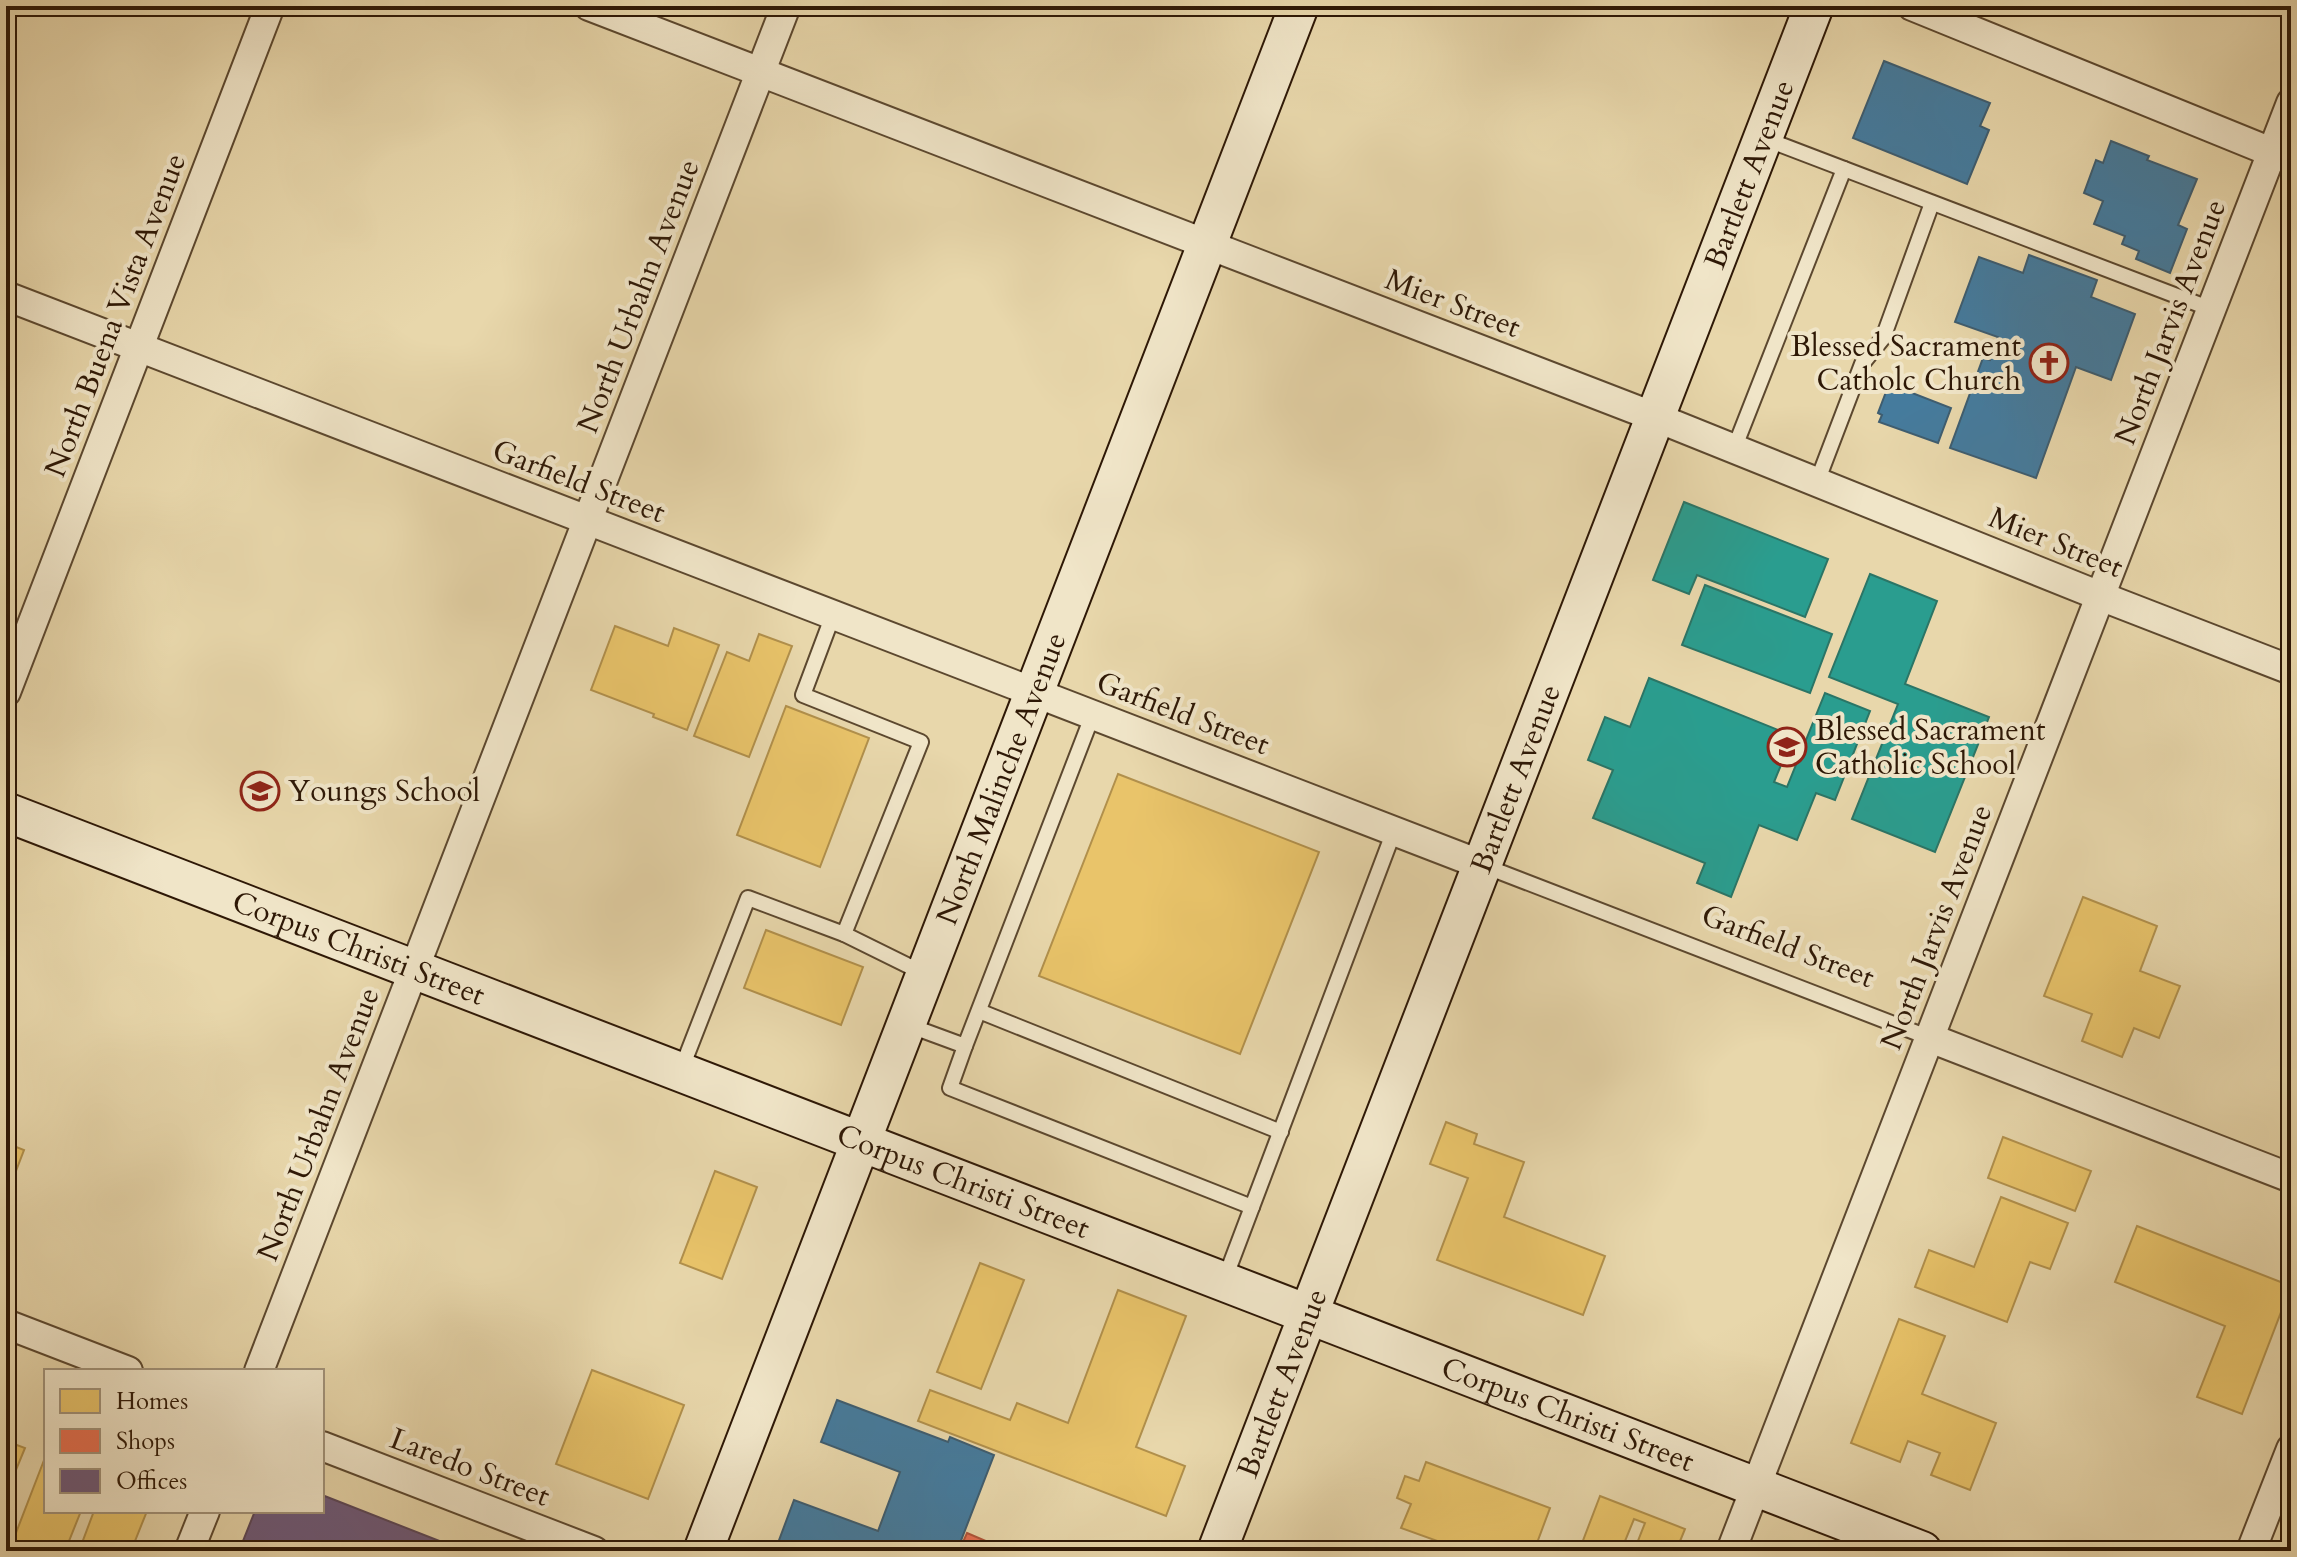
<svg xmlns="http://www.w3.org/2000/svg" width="2297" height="1557" font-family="Cardo,serif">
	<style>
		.homes { fill: #e9c46a; stroke: #b1904c; stroke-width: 2 }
		.shops { fill: #e76f51; stroke: #b0553a; stroke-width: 2 }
		.offices { fill: #6d597a; stroke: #5a4657; stroke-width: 2 }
		.schools { fill: #2a9d8f; stroke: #2b7566; stroke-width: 2 }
		.public { fill: #457b9d; stroke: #3e5d70; stroke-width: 2 }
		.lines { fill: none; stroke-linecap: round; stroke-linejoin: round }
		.service-casing { stroke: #5c482f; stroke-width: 18 }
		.minor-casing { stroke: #5c482f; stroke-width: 32 }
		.secondary-casing { stroke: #2e1806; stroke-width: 42 }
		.service { stroke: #f0e5c8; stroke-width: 14 }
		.minor { stroke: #f0e5c8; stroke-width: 28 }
		.secondary { stroke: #f0e5c8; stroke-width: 38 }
		.labels { text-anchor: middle; stroke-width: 8; stroke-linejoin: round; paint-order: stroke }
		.street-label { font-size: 30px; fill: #2e1806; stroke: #f0e5c8 }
		.poi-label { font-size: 30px; fill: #2e1806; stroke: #f0e5c8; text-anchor: start }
	</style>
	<rect width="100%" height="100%" fill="#e8d7ab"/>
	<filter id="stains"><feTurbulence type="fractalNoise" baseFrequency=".0025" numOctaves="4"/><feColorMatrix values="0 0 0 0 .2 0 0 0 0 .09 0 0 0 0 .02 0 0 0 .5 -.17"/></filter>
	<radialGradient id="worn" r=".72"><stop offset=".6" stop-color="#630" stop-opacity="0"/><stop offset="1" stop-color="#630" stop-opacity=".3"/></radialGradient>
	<g class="homes">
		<path d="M615 626 668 646 674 628 719 645 687 730 653 717 654 714 591 690Z"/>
		<path d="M759 634 792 646 749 757 694 736 727 652 749 661Z"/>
		<path d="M786 706 869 738 820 867 737 835Z"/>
		<path d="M1118 774 1319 852 1240 1054 1039 976Z"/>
		<path d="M2083 897 2157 926 2140 971 2180 986 2159 1038 2134 1028 2122 1057 2082 1041 2092 1014 2044 996Z"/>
		<path d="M766 930 863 967 841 1025 744 988Z"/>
		<path d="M1446 1122 1477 1134 1474 1144 1524 1162 1504 1217 1605 1256 1583 1315 1437 1260 1468 1178 1430 1164Z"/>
		<path d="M2003 1137 2091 1171 2075 1211 1988 1178Z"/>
		<path d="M6 1143 24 1150 6 1197Z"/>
		<path d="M715 1171 757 1187 722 1279 680 1263Z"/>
		<path d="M2001 1197 2068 1223 2050 1269 2030 1262 2007 1322 1915 1287 1929 1250 1974 1267Z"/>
		<path d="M2137 1226 2291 1286 2242 1414 2197 1397 2225 1326 2115 1282Z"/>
		<path d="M980 1263 1024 1280 981 1389 937 1372Z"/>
		<path d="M1118 1290 1186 1316 1136 1447 1185 1466 1166 1516 918 1421 930 1390 1010 1420 1017 1403 1068 1423Z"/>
		<path d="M1899 1319 1945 1336 1922 1394 1996 1423 1970 1490 1931 1475 1940 1453 1908 1441 1900 1462 1851 1443Z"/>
		<path d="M592 1370 684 1405 648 1499 556 1464Z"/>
		<path d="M6 1441 25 1448 16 1470 6 1466Z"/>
		<path d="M46 1455V1511H81L65 1551H9Z"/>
		<path d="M1426 1462 1550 1508 1534 1551H1465L1401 1528 1411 1504 1397 1498 1405 1476 1419 1481Z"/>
		<path d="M1600 1496 1685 1529 1676 1551H1634L1645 1523 1634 1519 1621 1551H1579Z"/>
		<path d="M94 1511H147L131 1551H79Z"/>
	</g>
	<path class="shops" d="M967 1533 993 1544 991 1551H959Z"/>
	<path class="offices" d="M322 1495 465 1551H239L255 1511H322Z"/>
	<g class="schools">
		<path d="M1684 502 1828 559 1805 617 1697 575 1689 594 1653 580Z"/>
		<path d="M1870 574 1937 601 1905 684 1989 717 1935 852 1852 819 1898 704 1829 677Z"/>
		<path d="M1705 585 1832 634 1810 693 1682 645Z"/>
		<path d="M1649 678 1793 736 1774 782 1787 787 1825 693 1870 711 1835 800 1816 793 1797 840 1759 825 1731 897 1697 883 1705 863 1593 818 1613 770 1588 760 1605 717 1630 727Z"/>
	</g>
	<g class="public">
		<path d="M1884 61 1990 103 1980 126 1989 130 1967 184 1853 138Z"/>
		<path d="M2111 141 2149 156 2147 160 2197 179 2178 225 2187 229 2170 273 2136 259 2139 251 2122 244 2125 236 2094 224 2103 201 2084 193 2096 160 2103 163Z"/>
		<path d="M2029 255 2097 280 2091 297 2135 314 2111 380 2076 367 2036 478 1950 448 1983 358 1990 360 1998 337 1955 322 1979 257 2023 273Z"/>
		<path d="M1889 384 1951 408 1938 443 1879 422 1882 415 1878 413Z"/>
		<path d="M837 1400 948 1442 950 1437 994 1455 957 1551H775L794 1500 878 1531 900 1472 821 1442Z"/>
	</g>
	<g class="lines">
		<g class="service-casing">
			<g id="service">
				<path d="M1763 138 2211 309"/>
				<path d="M1734 449 1844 169"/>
				<path d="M1817 482 1862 364 1883 338 1932 203"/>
				<path d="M833 615 803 695 921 742 844 934"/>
				<path d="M1482 865 1930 1038"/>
				<path d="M979 1011 1281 1132"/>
				<path d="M908 1025 965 1046 1093 714"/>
				<path d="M965 1046 950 1088 1252 1207"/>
				<path d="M681 1070 748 898 844 934 923 973"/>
				<path d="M1224 1281 1394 831"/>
			</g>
		</g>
		<g class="minor-casing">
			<g id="minor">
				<path d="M589 6 1655 417 2100 596 2291 670"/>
				<path d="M1912 6 2291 160"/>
				<path d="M6 296 1482 865"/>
				<path d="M6 692 270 6"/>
				<path d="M1930 1038 2291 1178"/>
				<path d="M6 1324 128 1371"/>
				<path d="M259 1371 786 6"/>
				<path d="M322 1446 594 1551"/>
				<path d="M189 1551 205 1511"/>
				<path d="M1731 1551 2291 103"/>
				<path d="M2251 1551 2291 1449"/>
			</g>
		</g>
		<g class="secondary-casing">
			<g id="secondary">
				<path id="s1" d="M6 812 1922 1551"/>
				<path id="s2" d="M703 1551 1299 6"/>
				<path id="s3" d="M1217 1551 1814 6"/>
			</g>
		</g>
		<use href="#service" class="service"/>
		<use href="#minor" class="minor"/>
		<use href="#secondary" class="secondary"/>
	</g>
	<defs>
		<g id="church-ring" transform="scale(2)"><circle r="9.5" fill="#f0e5c8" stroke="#8f2418" stroke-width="1.5"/><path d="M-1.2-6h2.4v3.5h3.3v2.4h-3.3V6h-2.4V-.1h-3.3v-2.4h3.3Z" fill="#8f2418"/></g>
		<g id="school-ring" transform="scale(2)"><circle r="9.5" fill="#f0e5c8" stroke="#8f2418" stroke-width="1.5"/><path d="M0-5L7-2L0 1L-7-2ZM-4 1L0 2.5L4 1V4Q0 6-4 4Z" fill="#8f2418"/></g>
	</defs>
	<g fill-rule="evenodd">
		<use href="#church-ring" x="2049" y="363"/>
		<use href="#school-ring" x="1787" y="747"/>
		<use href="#school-ring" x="260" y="791"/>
	</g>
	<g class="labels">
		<g class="street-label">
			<text dy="10" stroke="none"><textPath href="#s3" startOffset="1476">Bartlett Avenue</textPath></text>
			<text transform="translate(638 296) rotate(-69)" y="10">North Urbahn Avenue</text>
			<text transform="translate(1453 303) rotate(21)" y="10">Mier Street</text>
			<text transform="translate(115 315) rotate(-69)" y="10">North Buena Vista Avenue</text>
			<text transform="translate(2170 322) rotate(-69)" y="10">North Jarvis Avenue</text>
			<text transform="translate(579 481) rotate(21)" y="10">Garfield Street</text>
			<text transform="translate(2056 542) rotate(22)" y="10">Mier Street</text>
			<text transform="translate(1183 713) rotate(21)" y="10">Garfield Street</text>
			<text dy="10" stroke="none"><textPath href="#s3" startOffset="828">Bartlett Avenue</textPath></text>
			<text dy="10" stroke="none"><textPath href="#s2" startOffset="828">North Malinche Avenue</textPath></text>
			<text transform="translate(1936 927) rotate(-69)" y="10">North Jarvis Avenue</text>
			<text transform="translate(1788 946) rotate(21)" y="10">Garfield Street</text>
			<text dy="10" stroke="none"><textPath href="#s1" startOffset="378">Corpus Christi Street</textPath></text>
			<text transform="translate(318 1124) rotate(-69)" y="10">North Urbahn Avenue</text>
			<text dy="10" stroke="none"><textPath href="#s1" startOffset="1026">Corpus Christi Street</textPath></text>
			<text dy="10" stroke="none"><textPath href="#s3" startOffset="180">Bartlett Avenue</textPath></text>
			<text dy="10" stroke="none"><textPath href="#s1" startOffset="1674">Corpus Christi Street</textPath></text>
			<text transform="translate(470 1467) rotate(21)" y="10">Laredo Street</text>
		</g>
		<g class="poi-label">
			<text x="2021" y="356" text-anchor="end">Blessed Sacrament<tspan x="2021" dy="34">Catholc Church</tspan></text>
			<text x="1815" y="740">Blessed Sacrament<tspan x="1815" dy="34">Catholic School</tspan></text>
			<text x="288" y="801">Youngs School</text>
		</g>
	</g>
	<rect width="2297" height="1557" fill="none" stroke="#e8d7ab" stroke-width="32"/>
	<rect x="8" y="8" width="2281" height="1541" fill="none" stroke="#2e1806" stroke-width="4"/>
	<rect x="16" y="16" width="2265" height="1525" fill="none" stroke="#2e1806" stroke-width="2"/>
	<rect x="44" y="1369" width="280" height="144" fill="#f0e5c8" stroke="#a2937a" stroke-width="2"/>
	<rect x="60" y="1389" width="40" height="24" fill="#e9c46a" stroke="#a2937a" stroke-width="2"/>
	<text x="116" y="1409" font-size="24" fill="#2e1806">Homes</text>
	<rect x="60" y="1429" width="40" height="24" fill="#e76f51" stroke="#a2937a" stroke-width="2"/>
	<text x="116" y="1449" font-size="24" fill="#2e1806">Shops</text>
	<rect x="60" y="1469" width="40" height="24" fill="#6d597a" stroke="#a2937a" stroke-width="2"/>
	<text x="116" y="1489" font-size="24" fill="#2e1806">Offices</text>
	<rect width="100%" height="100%" filter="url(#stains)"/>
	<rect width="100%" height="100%" fill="url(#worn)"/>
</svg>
